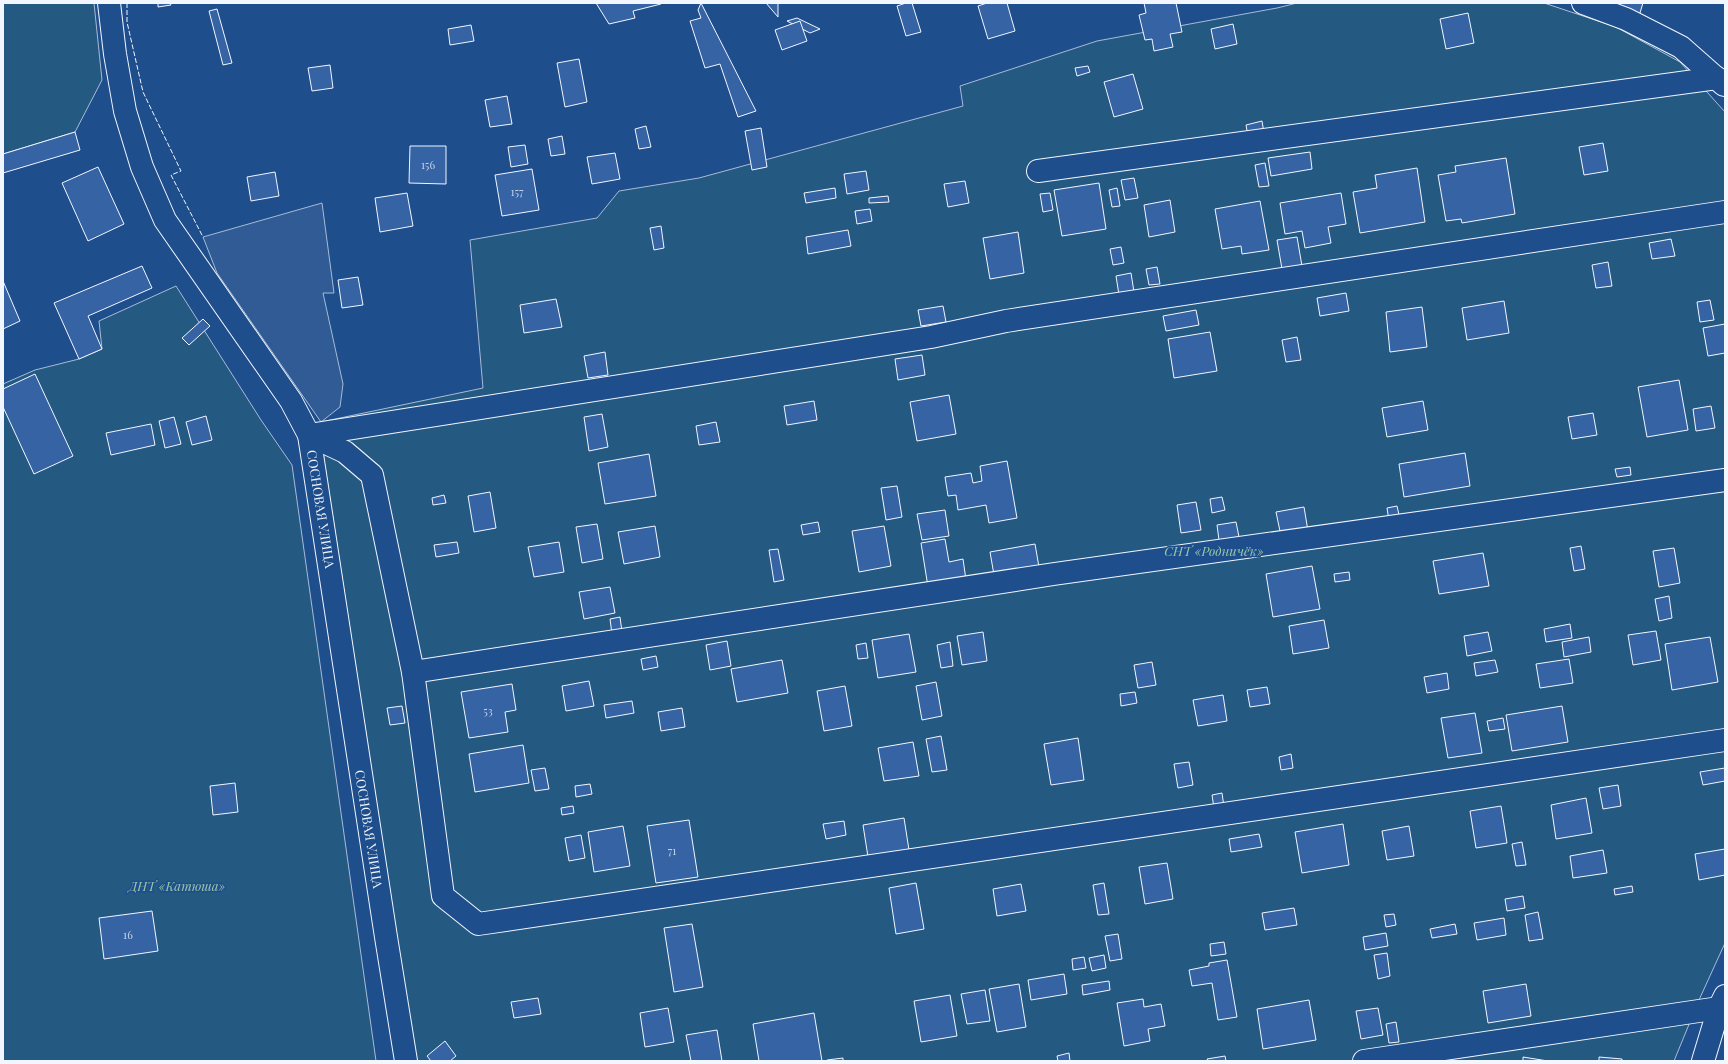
<svg xmlns="http://www.w3.org/2000/svg" width="1728" height="1064" font-family="'Playfair Display',serif">
	<style>
		.green { fill: #245a82; stroke: #a8bbd7 }
		.parking { fill: #305b95; stroke: #a8bbd7 }
		.building { fill: #3563a3; stroke: #f2f6ff }
		.lines { fill: none; stroke-linecap: round; stroke-linejoin: round }
		.minor-casing { stroke: #f2f6ff; stroke-width: 24 }
		.minor { stroke: #1f4e8c; stroke-width: 22 }
		.fence { stroke: #f2f6ff; stroke-width: 1; stroke-dasharray: 5 2; stroke-linecap: butt }
		.labels { text-anchor: middle; stroke-width: 3; stroke-linejoin: round; paint-order: stroke }
		.number-label { font-size: 11px; fill: #c3d1e8 }
		.street-label { font-size: 13px; fill: #f2f6ff; stroke: #1f4e8c }
		.park-label { font-size: 13px; font-style: italic; fill: #97c8a6; stroke: #1f4e8c }
	</style>
	<rect width="100%" height="100%" fill="#1f4e8c"/>
	<g class="green">
		<path d="M3 3H94L102 80 75 132 3 154Z"/>
		<path d="M1297 3H1544L1616 27 1680 62 1725 112V943L1699 1000 1674 1061H416L324 460 321 422 483 388 470 240 597 218 619 191 699 178 963 106 960 86 1097 41 1277 8Z"/>
		<path d="M176 286 261 420 292 465 376 1061H3V384L35 370 79 359 102 349 99 321Z"/>
	</g>
	<path class="parking" d="M322 203 334 293H323L343 384 340 407 321 422 217 273 203 237Z"/>
	<g class="building">
		<path d="M158 3H170L171 5 158 7Z"/>
		<path d="M596 3H660L661 4 633 11 635 18 609 24Z"/>
		<path d="M701 3 756 111 738 117 720 64 705 68 690 21 701 18 698 10Z"/>
		<path d="M766 3H778V17Z"/>
		<path d="M906 3H912L921 32 906 36 897 6Z"/>
		<path d="M987 3H1007L1015 31 988 39 978 6Z"/>
		<path d="M1144 3H1176L1182 32 1170 34 1173 47 1154 51 1152 39 1145 40 1139 15 1146 13Z"/>
		<path d="M1600 3H1643L1639 16Z"/>
		<path d="M217 9 232 63 223 65 209 11Z"/>
		<path d="M1468 13 1474 43 1446 49 1440 19Z"/>
		<path d="M797 18 820 29 810 33 787 21Z"/>
		<path d="M800 21 807 41 782 50 775 30Z"/>
		<path d="M1233 24 1237 44 1215 49 1211 29Z"/>
		<path d="M471 25 474 41 450 45 448 29Z"/>
		<path d="M579 59 587 102 565 107 557 63Z"/>
		<path d="M330 65 333 88 312 91 308 68Z"/>
		<path d="M1088 66 1090 72 1077 76 1075 68Z"/>
		<path d="M1133 74 1143 109 1114 117 1104 82Z"/>
		<path d="M507 96 512 124 490 127 485 100Z"/>
		<path d="M1262 121 1264 133 1248 136 1246 125Z"/>
		<path d="M646 126 651 147 639 149 635 129Z"/>
		<path d="M761 128 767 167 752 170 745 131Z"/>
		<path d="M75 132 80 150 3 173V154Z"/>
		<path d="M562 136 565 154 551 156 548 139Z"/>
		<path d="M1603 143 1608 171 1584 175 1579 147Z"/>
		<path d="M525 145 528 164 511 167 508 147Z"/>
		<path d="M410 146H446V184L409 183Z"/>
		<path d="M1310 152 1312 169 1271 176 1268 158Z"/>
		<path d="M615 153 620 179 592 184 587 157Z"/>
		<path d="M1506 158 1515 214 1462 223 1461 219 1446 221 1438 175 1456 172 1455 166Z"/>
		<path d="M1265 163 1269 186 1259 187 1255 165Z"/>
		<path d="M98 167 124 224 88 241 62 183Z"/>
		<path d="M1417 168 1425 222 1360 233 1353 192 1377 188 1375 175Z"/>
		<path d="M532 169 539 210 502 216 495 175Z"/>
		<path d="M866 171 869 190 847 194 844 174Z"/>
		<path d="M275 172 279 196 251 201 247 177Z"/>
		<path d="M1134 178 1138 198 1125 200 1121 180Z"/>
		<path d="M965 181 969 203 948 207 944 184Z"/>
		<path d="M1099 183 1106 229 1062 236 1054 190Z"/>
		<path d="M835 188 836 198 806 203 804 193Z"/>
		<path d="M1117 188 1120 206 1112 207 1109 190Z"/>
		<path d="M407 193 413 226 380 232 375 198Z"/>
		<path d="M1050 193 1053 210 1043 212 1040 194Z"/>
		<path d="M1341 193 1346 224 1328 227 1331 243 1305 248 1302 231 1285 234 1280 203Z"/>
		<path d="M888 196 889 202 869 203V198Z"/>
		<path d="M1170 200 1175 232 1149 237 1144 205Z"/>
		<path d="M1260 201 1269 250 1242 254 1241 246 1222 249 1215 209Z"/>
		<path d="M870 209 872 221 857 224 855 211Z"/>
		<path d="M661 226 664 248 654 250 650 228Z"/>
		<path d="M848 230 851 246 808 254 806 237Z"/>
		<path d="M1018 232 1024 273 990 279 983 238Z"/>
		<path d="M1297 237 1302 266 1282 269 1277 240Z"/>
		<path d="M1671 239 1675 256 1652 259 1649 243Z"/>
		<path d="M1121 247 1124 263 1113 265 1110 249Z"/>
		<path d="M1608 262 1612 286 1596 288 1592 265Z"/>
		<path d="M142 266 152 288 88 316 102 349 79 359 54 303Z"/>
		<path d="M1157 267 1160 284 1149 285 1146 269Z"/>
		<path d="M1131 273 1134 292 1119 295 1116 276Z"/>
		<path d="M358 277 363 305 342 308 338 280Z"/>
		<path d="M3 281 20 321 3 329Z"/>
		<path d="M1346 293 1349 311 1320 316 1317 298Z"/>
		<path d="M556 299 562 327 524 333 520 305Z"/>
		<path d="M1710 300 1714 320 1700 322 1697 302Z"/>
		<path d="M1504 301 1509 333 1467 340 1462 308Z"/>
		<path d="M943 306 946 322 921 326 918 310Z"/>
		<path d="M1422 307 1427 347 1390 352 1386 312Z"/>
		<path d="M1196 310 1199 325 1166 331 1163 316Z"/>
		<path d="M203 319 210 326 189 345 182 338Z"/>
		<path d="M1725 324V353L1708 356 1703 328Z"/>
		<path d="M1210 332 1217 371 1174 378 1168 339Z"/>
		<path d="M1297 337 1301 360 1286 362 1282 340Z"/>
		<path d="M605 352 608 375 588 378 584 356Z"/>
		<path d="M922 355 925 375 898 380 895 359Z"/>
		<path d="M35 374 73 456 34 474 3 407V389Z"/>
		<path d="M1679 380 1688 430 1647 437 1638 387Z"/>
		<path d="M949 395 956 434 917 441 910 402Z"/>
		<path d="M814 401 817 420 787 425 784 406Z"/>
		<path d="M1423 401 1428 430 1387 437 1382 408Z"/>
		<path d="M1711 406 1715 428 1696 431 1693 409Z"/>
		<path d="M1593 413 1597 435 1572 439 1568 417Z"/>
		<path d="M602 414 608 447 589 451 584 417Z"/>
		<path d="M206 416 212 440 192 445 186 422Z"/>
		<path d="M174 417 181 444 165 448 159 421Z"/>
		<path d="M716 422 720 442 699 445 696 426Z"/>
		<path d="M151 424 155 445 111 455 106 433Z"/>
		<path d="M1465 453 1470 486 1404 497 1399 464Z"/>
		<path d="M649 454 656 496 605 504 598 463Z"/>
		<path d="M1007 461 1017 518 989 523 986 505 958 510 956 495 948 496 945 477 971 473 973 483 982 481 980 466Z"/>
		<path d="M1630 467 1631 475 1617 477 1615 469Z"/>
		<path d="M897 486 902 517 886 520 881 488Z"/>
		<path d="M490 492 496 528 474 532 468 496Z"/>
		<path d="M444 495 446 503 433 505 432 498Z"/>
		<path d="M1222 497 1225 510 1212 513 1210 499Z"/>
		<path d="M1196 502 1201 530 1181 533 1177 505Z"/>
		<path d="M1397 506 1400 519 1389 521 1387 508Z"/>
		<path d="M1304 507 1308 531 1281 536 1276 512Z"/>
		<path d="M945 510 949 536 922 540 917 514Z"/>
		<path d="M818 522 820 532 803 535 801 525Z"/>
		<path d="M1236 522 1239 537 1219 540 1217 525Z"/>
		<path d="M597 524 603 559 582 563 576 527Z"/>
		<path d="M655 526 660 557 624 564 618 532Z"/>
		<path d="M884 526 891 566 859 572 852 531Z"/>
		<path d="M945 539 949 562 963 559 966 580 928 587 921 543Z"/>
		<path d="M457 542 459 553 436 557 434 545Z"/>
		<path d="M559 542 564 572 534 577 528 547Z"/>
		<path d="M1035 544 1039 567 994 575 990 552Z"/>
		<path d="M1581 546 1585 569 1574 571 1570 548Z"/>
		<path d="M1674 548 1680 583 1659 587 1653 551Z"/>
		<path d="M778 549 784 580 774 582 769 550Z"/>
		<path d="M1483 553 1489 586 1439 594 1433 561Z"/>
		<path d="M1312 566 1320 609 1273 617 1266 574Z"/>
		<path d="M1349 572 1350 580 1335 582 1334 574Z"/>
		<path d="M610 587 615 613 584 619 579 592Z"/>
		<path d="M1669 596 1672 618 1659 621 1655 599Z"/>
		<path d="M620 617 622 632 612 634 610 619Z"/>
		<path d="M1324 620 1329 648 1293 654 1289 626Z"/>
		<path d="M1570 624 1572 638 1546 642 1544 629Z"/>
		<path d="M1656 631 1661 660 1633 665 1628 635Z"/>
		<path d="M983 632 987 661 962 665 957 636Z"/>
		<path d="M1488 632 1492 651 1467 656 1464 636Z"/>
		<path d="M909 634 916 672 878 678 872 640Z"/>
		<path d="M1589 637 1591 652 1564 657 1562 642Z"/>
		<path d="M1710 637 1718 682 1672 690 1665 644Z"/>
		<path d="M727 641 731 666 710 670 706 645Z"/>
		<path d="M950 642 953 666 941 668 937 645Z"/>
		<path d="M866 643 868 658 858 659 856 645Z"/>
		<path d="M656 656 658 667 643 670 641 659Z"/>
		<path d="M1569 659 1573 683 1540 688 1536 664Z"/>
		<path d="M782 660 788 693 737 702 731 669Z"/>
		<path d="M1495 660 1498 672 1476 676 1474 663Z"/>
		<path d="M1152 662 1156 685 1138 688 1134 665Z"/>
		<path d="M1447 673 1449 689 1427 693 1424 677Z"/>
		<path d="M589 681 594 706 566 711 562 686Z"/>
		<path d="M936 682 942 716 922 720 916 686Z"/>
		<path d="M512 684 516 710 505 712 508 732 469 738 461 692Z"/>
		<path d="M845 686 852 726 824 731 817 691Z"/>
		<path d="M1267 687 1270 704 1250 707 1247 690Z"/>
		<path d="M1135 692 1137 703 1121 706 1120 694Z"/>
		<path d="M1223 695 1227 721 1198 726 1193 700Z"/>
		<path d="M632 701 634 713 606 718 604 705Z"/>
		<path d="M402 706 405 723 390 725 387 708Z"/>
		<path d="M1562 706 1568 742 1512 751 1506 715Z"/>
		<path d="M682 708 685 727 661 731 658 712Z"/>
		<path d="M1475 713 1482 753 1448 758 1441 718Z"/>
		<path d="M1503 718 1505 729 1489 731 1487 721Z"/>
		<path d="M941 736 947 770 932 772 926 739Z"/>
		<path d="M1078 738 1084 780 1051 785 1044 744Z"/>
		<path d="M913 742 919 776 884 781 878 748Z"/>
		<path d="M523 745 529 783 475 792 469 754Z"/>
		<path d="M1291 754 1293 768 1281 770 1279 757Z"/>
		<path d="M1189 762 1193 785 1178 788 1174 764Z"/>
		<path d="M545 768 549 789 535 791 531 770Z"/>
		<path d="M1725 768V781L1703 785 1700 772Z"/>
		<path d="M235 783 238 812 213 815 210 786Z"/>
		<path d="M590 784 592 794 576 797 575 786Z"/>
		<path d="M1618 785 1621 806 1603 809 1599 788Z"/>
		<path d="M1222 793 1224 807 1214 808 1212 795Z"/>
		<path d="M1586 798 1592 833 1556 839 1551 805Z"/>
		<path d="M573 806 574 813 562 815 561 808Z"/>
		<path d="M1501 806 1507 843 1476 848 1470 811Z"/>
		<path d="M904 818 909 850 868 857 863 825Z"/>
		<path d="M689 820 698 877 656 883 647 826Z"/>
		<path d="M844 821 846 835 826 839 823 824Z"/>
		<path d="M1343 824 1349 865 1302 873 1295 832Z"/>
		<path d="M623 826 630 866 594 872 588 832Z"/>
		<path d="M1409 826 1414 856 1387 860 1382 831Z"/>
		<path d="M1259 834 1262 847 1231 852 1229 839Z"/>
		<path d="M581 835 585 858 569 861 565 838Z"/>
		<path d="M1522 842 1526 865 1516 866 1512 844Z"/>
		<path d="M1725 849V875L1699 880 1695 854Z"/>
		<path d="M1603 850 1607 873 1573 878 1570 856Z"/>
		<path d="M1167 863 1173 899 1145 904 1139 867Z"/>
		<path d="M916 883 924 929 896 934 889 888Z"/>
		<path d="M1104 883 1109 914 1098 915 1093 885Z"/>
		<path d="M1021 884 1026 911 997 916 993 889Z"/>
		<path d="M1632 886 1633 892 1615 895 1614 889Z"/>
		<path d="M1523 896 1525 908 1507 911 1505 899Z"/>
		<path d="M1294 908 1297 925 1265 930 1262 913Z"/>
		<path d="M152 911 158 951 104 959 99 918Z"/>
		<path d="M1538 912 1543 939 1529 941 1525 915Z"/>
		<path d="M1394 914 1396 925 1386 927 1384 915Z"/>
		<path d="M1504 918 1506 935 1477 940 1474 923Z"/>
		<path d="M692 924 703 987 674 992 664 928Z"/>
		<path d="M1455 924 1457 934 1432 938 1430 929Z"/>
		<path d="M1386 933 1388 946 1365 950 1363 937Z"/>
		<path d="M1118 934 1122 959 1110 961 1105 936Z"/>
		<path d="M1224 942 1226 954 1211 956 1210 944Z"/>
		<path d="M1387 953 1390 976 1378 979 1374 955Z"/>
		<path d="M1104 955 1106 968 1092 971 1089 958Z"/>
		<path d="M1084 957 1086 968 1073 970 1072 959Z"/>
		<path d="M1227 960 1237 1017 1218 1020 1212 983 1192 986 1189 970 1209 966V963Z"/>
		<path d="M1064 974 1067 994 1031 1000 1028 980Z"/>
		<path d="M1109 981 1110 990 1083 995 1082 985Z"/>
		<path d="M1019 984 1026 1027 997 1032 989 989Z"/>
		<path d="M1526 984 1531 1016 1488 1023 1483 991Z"/>
		<path d="M985 990 990 1021 967 1024 961 994Z"/>
		<path d="M950 995 957 1036 921 1042 914 1001Z"/>
		<path d="M538 998 541 1014 514 1018 511 1002Z"/>
		<path d="M1143 999 1144 1007 1161 1004 1165 1026 1148 1029 1150 1041 1124 1046 1117 1003Z"/>
		<path d="M1309 1000 1316 1040 1263 1049 1257 1009Z"/>
		<path d="M668 1008 674 1042 645 1047 640 1013Z"/>
		<path d="M1378 1008 1383 1035 1361 1039 1356 1011Z"/>
		<path d="M814 1013 822 1061H759L753 1024Z"/>
		<path d="M1396 1022 1399 1042 1389 1043 1386 1024Z"/>
		<path d="M717 1030 722 1061H691L686 1035Z"/>
		<path d="M445 1041 456 1056 450 1061H431L427 1056Z"/>
		<path d="M1069 1053 1070 1061H1058L1057 1056Z"/>
		<path d="M1225 1056 1226 1061H1208L1207 1059Z"/>
		<path d="M1523 1057 1548 1061H1523Z"/>
		<path d="M1599 1057 1622 1059V1061H1599Z"/>
		<path d="M843 1058V1061H827V1060Z"/>
	</g>
	<g class="lines">
		<g class="minor-casing">
			<g id="minor">
				<path d="M109 3 115 54 125 111 142 167 165 220 291 401 309 435 386 937 406 1061"/>
				<path d="M1583 3 1626 19 1681 47 1724 85"/>
				<path d="M1038 171 1717 78"/>
				<path d="M309 435 345 452 372 475 413 672 443 896 478 924 1725 740"/>
				<path d="M309 435 931 337 1006 321 1725 212"/>
				<path d="M413 672 1054 574 1725 480"/>
				<path d="M1364 1061 1719 1008"/>
				<path d="M1703 1061 1719 1008 1725 996"/>
			</g>
		</g>
		<use href="#minor" class="minor"/>
		<path class="fence" d="M127 3V22L143 92 181 171 171 175 203 237"/>
	</g>
	<g class="labels">
		<g class="number-label">
			<text x="428" y="169">156</text>
			<text x="517" y="196">157</text>
			<text x="488" y="715">53</text>
			<text x="672" y="855">71</text>
			<text x="128" y="939">16</text>
		</g>
		<g class="street-label">
			<text transform="translate(321 509) rotate(81)" y="5">СОСНОВАЯ УЛИЦА</text>
			<text transform="translate(369 829) rotate(81)" y="5">СОСНОВАЯ УЛИЦА</text>
		</g>
		<g class="park-label">
			<text x="1214" y="556">СНТ «Родничёк»</text>
			<text x="177" y="891">ДНТ «Катюша»</text>
		</g>
	</g>
	<rect width="1728" height="1064" fill="none" stroke="#f2f6ff" stroke-width="8"/>
</svg>
